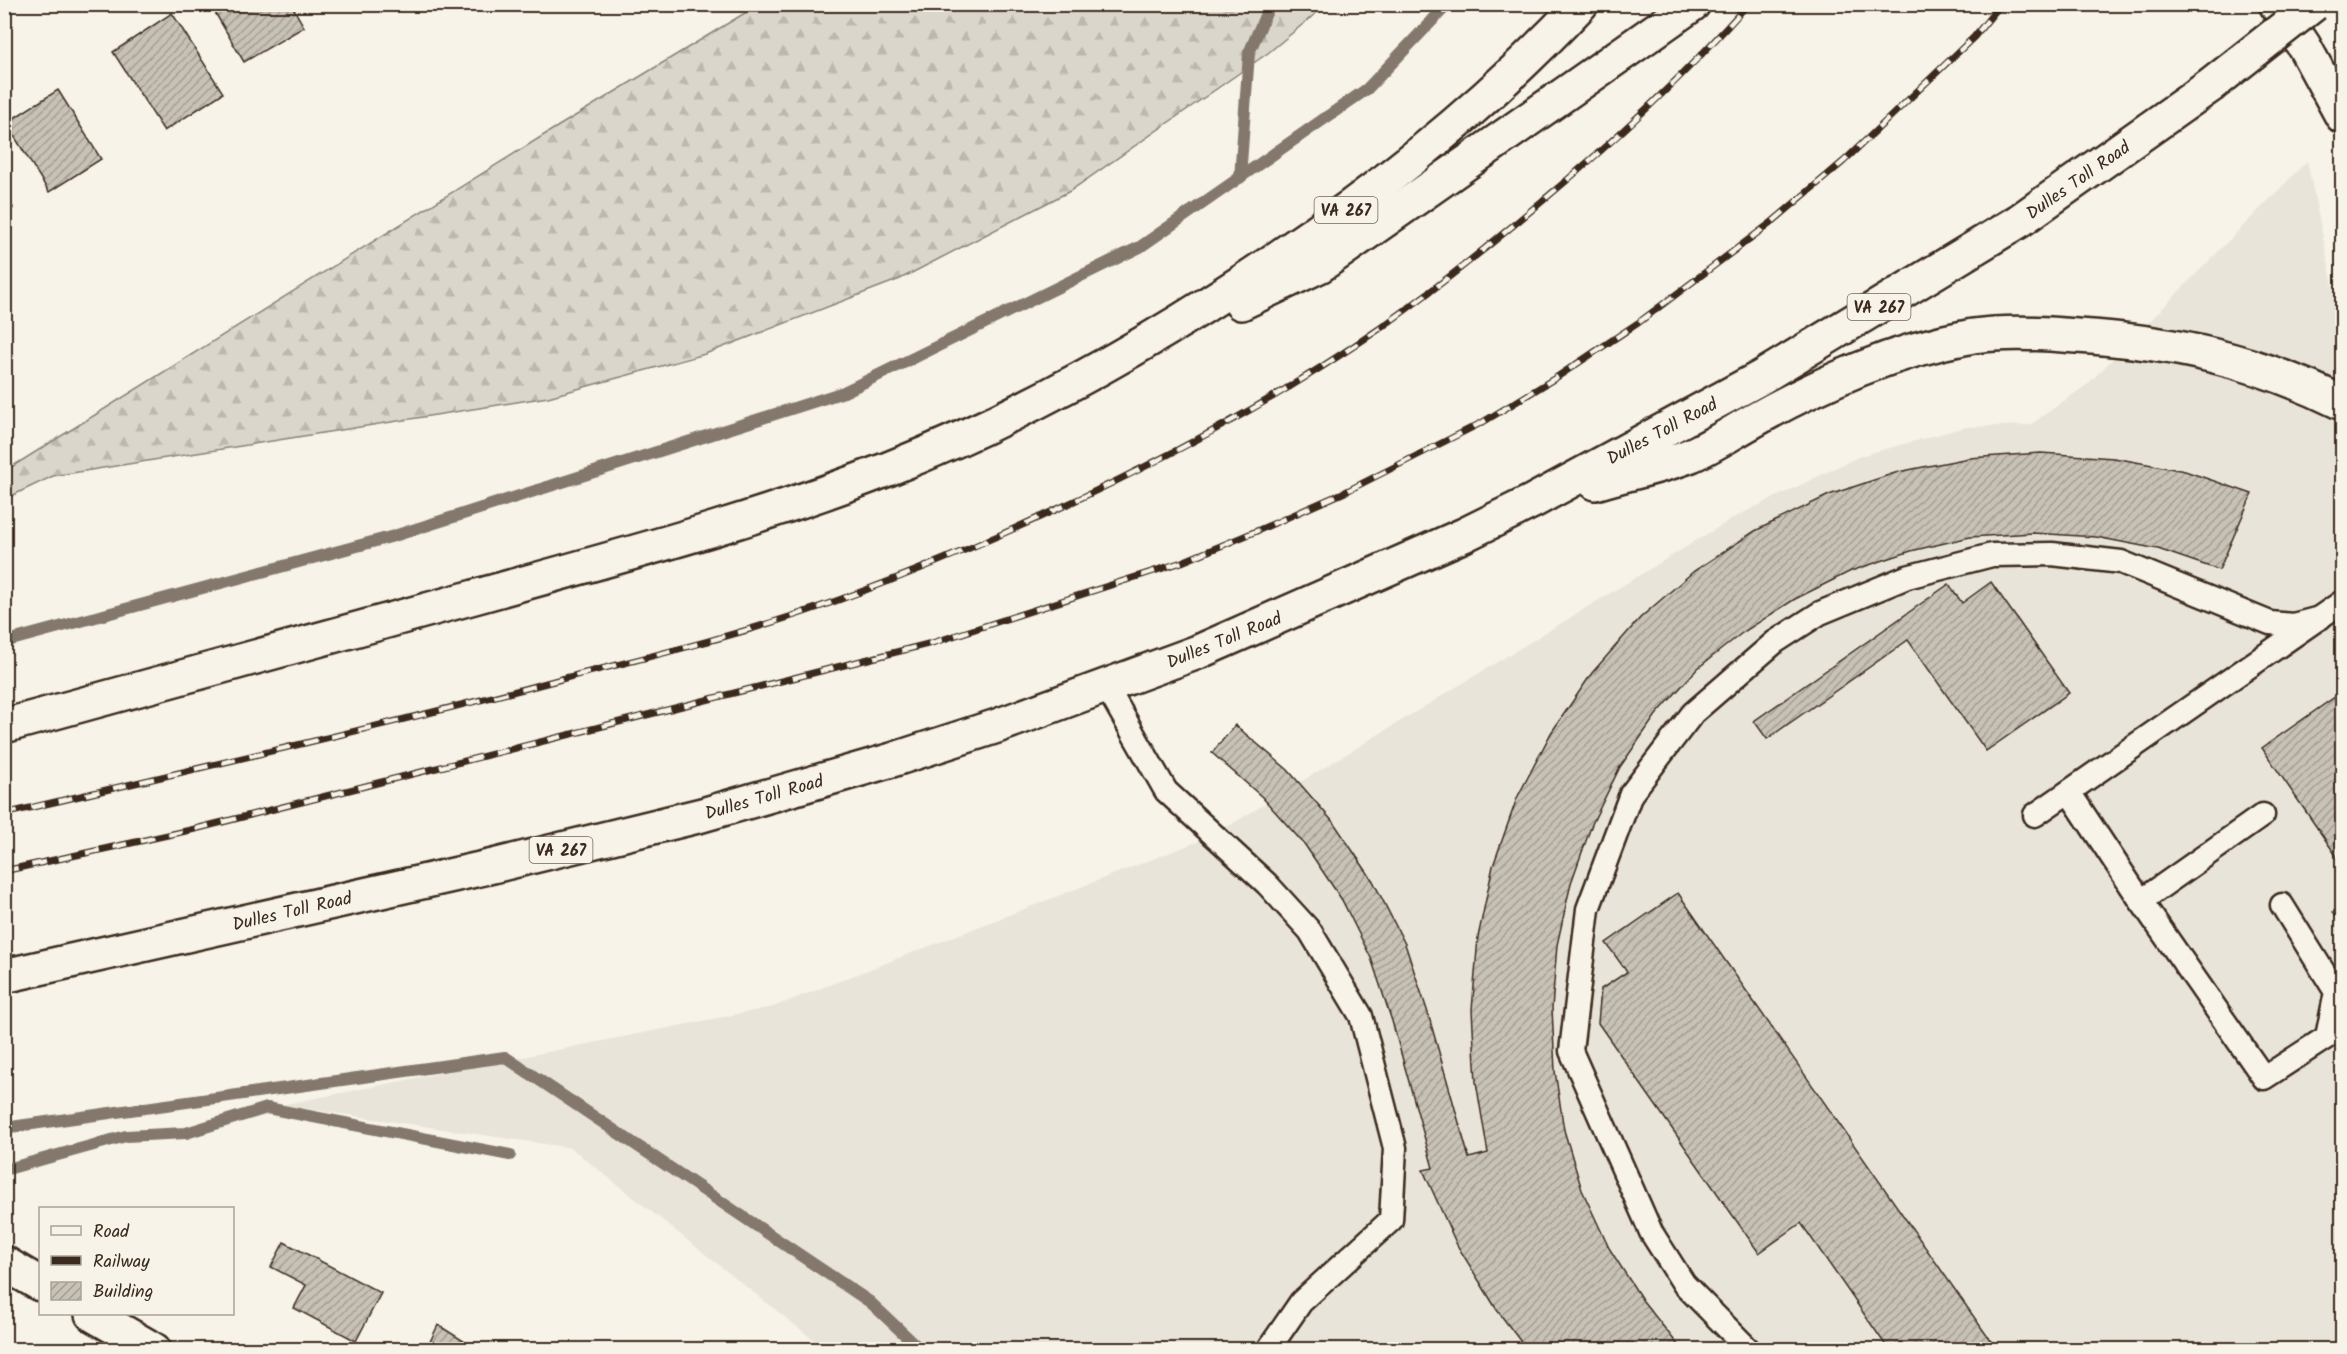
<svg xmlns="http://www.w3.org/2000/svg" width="2347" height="1354" font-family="Kalam,sans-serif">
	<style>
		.built { fill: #e9e4d9 }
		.forest { fill: url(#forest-firs); stroke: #8b8074; stroke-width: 1.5 }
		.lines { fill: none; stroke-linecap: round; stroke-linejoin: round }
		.stream { stroke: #84786c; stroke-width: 12 }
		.building { fill: url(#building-hatch); stroke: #3b2a1e; stroke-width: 1.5 }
		.lane-casing { stroke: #3b2a1e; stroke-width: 27 }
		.street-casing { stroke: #3b2a1e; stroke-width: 38 }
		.highway-casing { stroke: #3b2a1e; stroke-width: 38 }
		.lane { stroke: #f7f3e8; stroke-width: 22 }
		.street { stroke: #f7f3e8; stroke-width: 33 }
		.highway { stroke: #f7f3e8; stroke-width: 33 }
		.rail-casing { stroke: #3b2a1e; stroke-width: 7 }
		.rail { stroke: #f7f3e8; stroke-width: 4.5; stroke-dasharray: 14; stroke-linecap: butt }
		.highway-bridge-casing { stroke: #3b2a1e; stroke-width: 38; stroke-linecap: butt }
		.highway-bridge { stroke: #f7f3e8; stroke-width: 33 }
		.labels { text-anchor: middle; stroke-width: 6; stroke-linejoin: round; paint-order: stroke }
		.shield { fill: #f7f3e8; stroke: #73665b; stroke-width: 1.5 }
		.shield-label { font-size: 16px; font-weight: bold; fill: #3b2a1e }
		.street-label { font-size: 18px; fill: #3b2a1e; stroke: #f7f3e8 }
	</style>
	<defs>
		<pattern id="forest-firs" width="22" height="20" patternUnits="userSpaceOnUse" patternTransform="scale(1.5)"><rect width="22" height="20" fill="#dbd6cb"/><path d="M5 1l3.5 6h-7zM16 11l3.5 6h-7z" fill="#bdb8ae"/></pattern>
		<pattern id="building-hatch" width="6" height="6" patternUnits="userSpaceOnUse" patternTransform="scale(1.5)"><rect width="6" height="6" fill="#c8c1b6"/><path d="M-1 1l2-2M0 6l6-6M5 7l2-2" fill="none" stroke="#a49d93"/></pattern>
	</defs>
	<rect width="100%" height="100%" fill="#f7f3e8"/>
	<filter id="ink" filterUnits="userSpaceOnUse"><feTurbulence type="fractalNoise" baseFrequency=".0167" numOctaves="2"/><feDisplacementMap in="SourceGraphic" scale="12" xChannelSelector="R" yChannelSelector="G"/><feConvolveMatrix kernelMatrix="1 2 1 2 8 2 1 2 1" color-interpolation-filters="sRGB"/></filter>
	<g filter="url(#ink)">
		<path class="built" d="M2307 161 2342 329V1349H825L571 1148 281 1105 773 1007 1212 836 1735 517 1860 456 1966 427 2030 425 2088 384Z"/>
		<path class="forest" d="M758 5H1326L1268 53 1070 191 900 279 705 354 548 397 53 476 5 499V471L552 130Z"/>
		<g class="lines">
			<g class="stream">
				<path d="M1240 178 1249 53 1270 4"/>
				<path d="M4 642 394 536 844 392 1140 247 1367 89 1448 4"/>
				<path d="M4 1128 505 1057 870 1302 921 1350"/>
				<path d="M4 1170 126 1136 186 1133 267 1108 510 1155"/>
			</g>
		</g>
		<g class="building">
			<path d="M210 4H291L304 27 244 62Z"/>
			<path d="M172 13 223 93 164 131 113 52Z"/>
			<path d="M58 90 101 159 49 192 6 123Z"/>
			<path d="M4 193 13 208 4 213Z"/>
			<path d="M2041 453 2114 458 2185 471 2252 494 2219 570 2158 549 2096 537 2033 533 1970 537 1911 551 1851 571 1795 599 1742 633 1698 668 1656 715 1620 767 1592 824 1571 883 1557 945 1552 1008 1555 1071 1564 1130 1582 1190 1609 1248 1643 1301 1682 1350H1527L1497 1310 1457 1245 1423 1170 1433 1168 1392 1021 1371 958 1342 900 1305 845 1262 797 1212 753 1235 725 1288 770 1334 823 1373 881 1405 944 1427 1010 1469 1158 1488 1153 1476 1082 1472 1010 1478 937 1493 866 1517 798 1551 733 1592 673 1640 618 1694 571 1755 531 1829 495 1898 472 1969 458Z"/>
			<path d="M1991 582 2069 693 1986 751 1908 640 1767 739 1754 721 1949 584 1962 603Z"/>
			<path d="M2342 692V864L2262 748Z"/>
			<path d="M1678 893 1997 1350H1889L1801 1223 1759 1253 1598 1023 1601 989 1627 972 1606 943Z"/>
			<path d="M2342 905V925L2333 912Z"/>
			<path d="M284 1242 381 1293 356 1341 294 1308 306 1285 271 1267Z"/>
			<path d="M438 1325 478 1350H426Z"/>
		</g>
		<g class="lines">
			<g class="lane-casing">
				<g id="lane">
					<path d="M1106 686 1166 791 1267 884 1310 931 1361 1016 1395 1148 1391 1220 1301 1302 1268 1350"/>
					<path d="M2069 792 2141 901 2264 1078 2327 1037 2336 992 2282 905"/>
					<path d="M2035 815 2342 602"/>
					<path d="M2141 901 2263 815"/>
					<path d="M1749 1350 1684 1284 1651 1232 1571 1051 1588 909 1631 794 1693 713 1775 642 1820 613 1907 577 1992 555 2052 554 2121 562 2270 623 2293 625 2320 618"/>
				</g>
			</g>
			<g class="street-casing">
				<g id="street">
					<path d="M4 1263 40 1284"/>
					<path d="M92 1314 154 1350"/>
				</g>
			</g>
			<g class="highway-casing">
				<g id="highway">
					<path d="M2276 4 2304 46 2342 116"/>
					<path d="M1241 303 1321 265 1693 4"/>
					<path d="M1595 483C1627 473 1661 467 1691 455 1712 446 1731 433 1751 422 1786 402 1823 384 1860 369 1897 354 1935 343 1973 336 2008 331 2043 333 2077 336 2174 342 2255 360 2342 403"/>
					<path d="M4 726C161 683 317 640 474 597 613 558 753 522 888 469 1025 415 1154 342 1276 259 1386 185 1490 101 1581 4"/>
					<path d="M4 976 493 866 702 815 892 760 997 726 1198 652 1464 535 1533 501 1760 378 2019 221 2210 86"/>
				</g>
			</g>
			<use href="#lane" class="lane"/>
			<use href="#street" class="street"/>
			<use href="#highway" class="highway"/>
			<g class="rail-casing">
				<g id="rail">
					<path d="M4 814C193 769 382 727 569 677 652 656 735 636 816 608 897 580 975 547 1053 511 1166 459 1276 400 1379 329 1433 291 1484 250 1534 208 1610 145 1683 78 1748 4"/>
					<path d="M4 871 195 829 932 643 1182 562 1259 530 1345 492 1483 422 1557 377 1638 323 1772 222 1844 161 1974 37 2001 4"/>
				</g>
			</g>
			<use href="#rail" class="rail"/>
			<g class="highway-bridge-casing">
				<path id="highway-bridge" d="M2210 86 2314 4"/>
			</g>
			<use href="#highway-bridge" class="highway-bridge"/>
		</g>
	</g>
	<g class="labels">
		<g class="shield">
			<rect x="1314.5" y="197" width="63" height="26" rx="4.5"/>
			<rect x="1847.5" y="294" width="63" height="26" rx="4.5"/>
			<rect x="529.5" y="837" width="63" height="26" rx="4.5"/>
		</g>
		<g class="shield-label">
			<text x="1346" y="216">VA 267</text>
			<text x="1879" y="313">VA 267</text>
			<text x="561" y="856">VA 267</text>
		</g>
		<g class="street-label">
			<text transform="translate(2078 180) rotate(-35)" y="6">Dulles Toll Road</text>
			<text transform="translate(1662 431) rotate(-28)" y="6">Dulles Toll Road</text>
			<text transform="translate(1224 640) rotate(-22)" y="6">Dulles Toll Road</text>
			<text transform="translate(764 797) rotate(-16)" y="6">Dulles Toll Road</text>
			<text transform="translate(292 911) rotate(-13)" y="6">Dulles Toll Road</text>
		</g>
	</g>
	<rect width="2347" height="1354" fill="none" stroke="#f7f3e8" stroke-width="24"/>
	<rect x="12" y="12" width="2323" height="1330" fill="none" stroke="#3b2a1e" stroke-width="2" filter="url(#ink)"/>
	<rect x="39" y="1207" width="195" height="108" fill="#f7f3e8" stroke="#aca397" stroke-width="1.5"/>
	<rect x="51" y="1226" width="30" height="9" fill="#f7f3e8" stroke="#aca397" stroke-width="1.5"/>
	<text x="93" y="1237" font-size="18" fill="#3b2a1e">Road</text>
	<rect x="51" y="1256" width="30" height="9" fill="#3b2a1e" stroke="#aca397" stroke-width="1.5"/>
	<text x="93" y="1267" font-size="18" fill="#3b2a1e">Railway</text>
	<rect x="51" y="1282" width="30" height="18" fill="url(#building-hatch)" stroke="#aca397" stroke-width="1.5"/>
	<text x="93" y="1297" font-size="18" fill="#3b2a1e">Building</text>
</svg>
